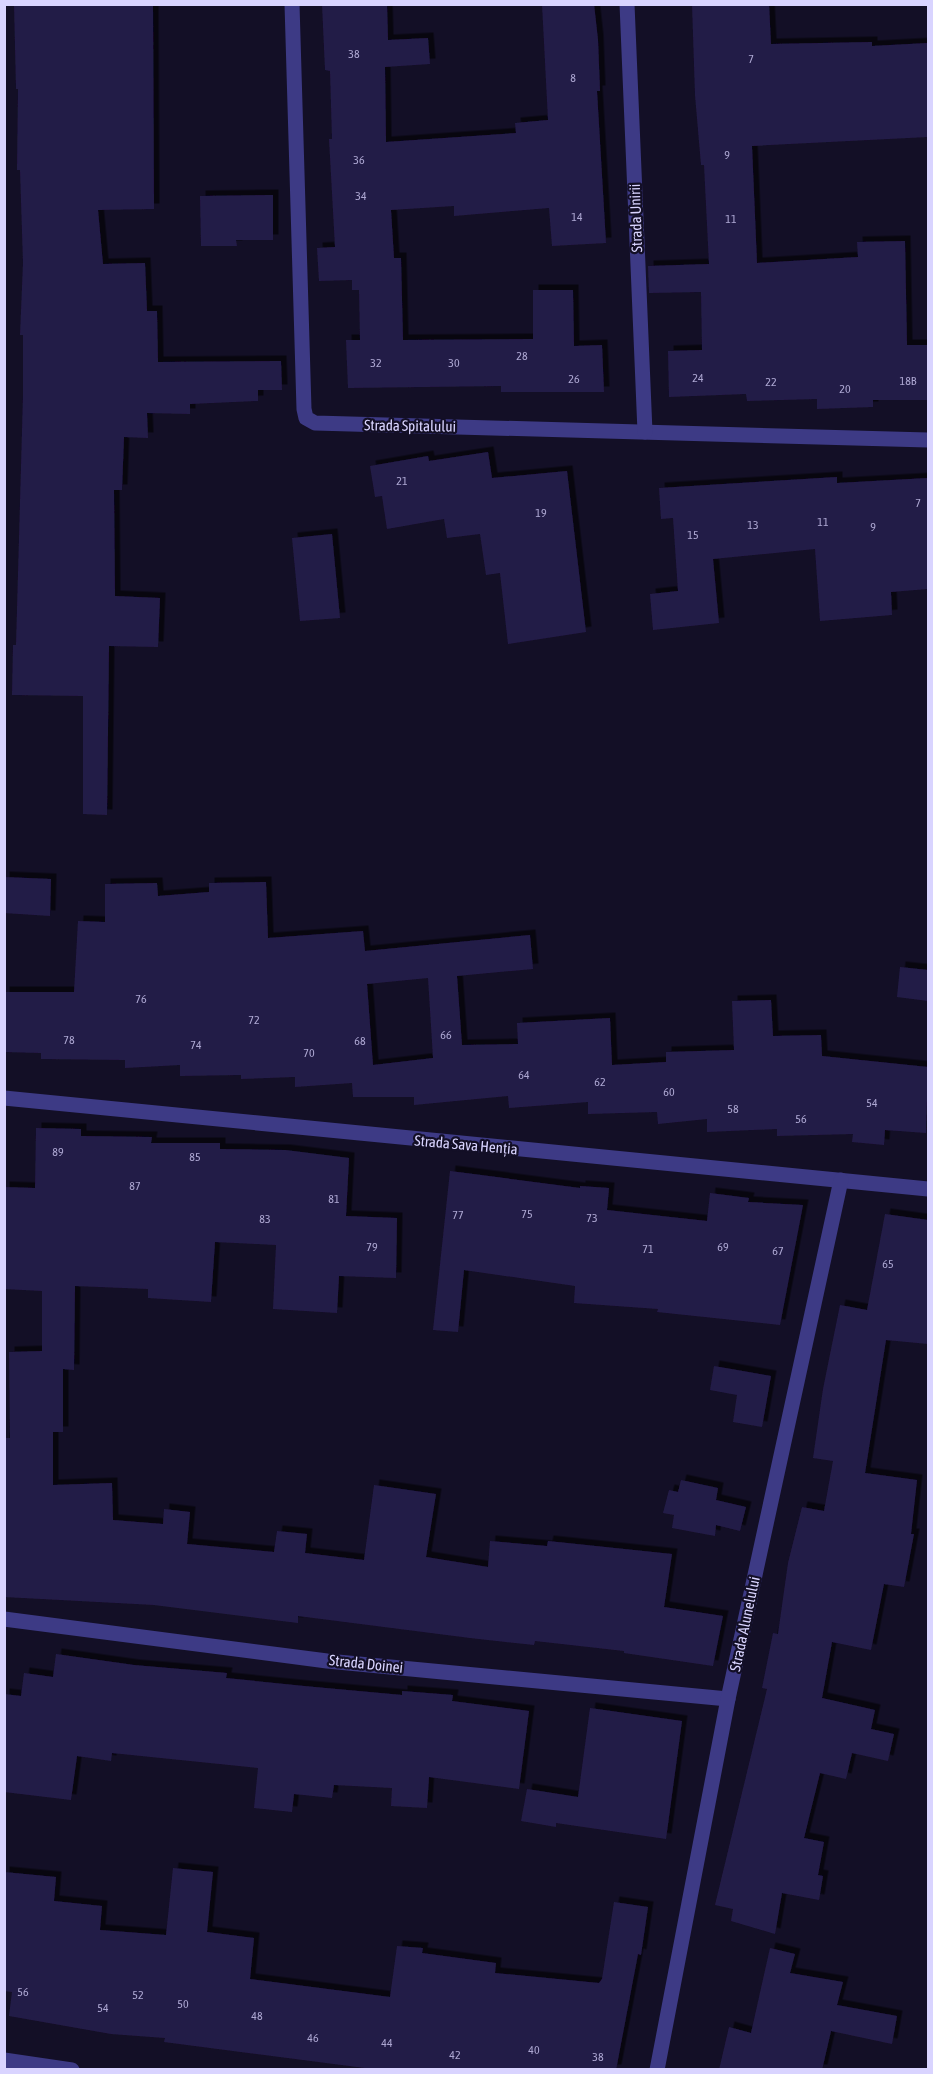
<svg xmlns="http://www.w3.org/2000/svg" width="933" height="2074" font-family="'Asap Condensed',sans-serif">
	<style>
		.building { fill: #241b47; fill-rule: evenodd; filter: url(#shadow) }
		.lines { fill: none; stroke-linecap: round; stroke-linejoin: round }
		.minor { stroke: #3d3a85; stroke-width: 15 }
		.labels { text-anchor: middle; stroke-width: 4.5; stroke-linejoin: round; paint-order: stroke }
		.number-label { font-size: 12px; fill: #aca6d1 }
		.street-label { font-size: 15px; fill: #d9d4ff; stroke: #130f26 }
	</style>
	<defs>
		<filter id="shadow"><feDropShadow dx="5.5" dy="-5.5" stdDeviation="0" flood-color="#0009"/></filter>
	</defs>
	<rect width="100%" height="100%" fill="#130f26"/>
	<g class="building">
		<path d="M14 4H153L154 209 98 210 103 264 145 263 147 311H157L158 362 281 361 282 390H258V401L190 404V414L147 413 148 438 124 437 122 490H114L115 596 160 598 158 647 109 646 107 815 83 814V696L12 695 13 645H16L23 395V335H20L23 263 20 170H17L18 89H16Z"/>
		<path d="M322 4H387L388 40 428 38 430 64 385 67 386 142 516 133 515 123 548 120 542 4H594L598 40 600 91H597L606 243 552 246 549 208 454 216V206L391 210 394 258H401L403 340 533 339V290H573L574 346 602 345 604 392H501V386L348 388 346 340H360L359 290H352V280L319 281 317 248 335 247 329 139H332L330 71 325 70Z"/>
		<path d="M692 4H769L771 44 872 42V46L928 43V137L752 146 757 263 858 257 857 242 905 241 907 345H928V400H873V407L817 409V399L747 401 746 394 669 397 668 351 702 350 701 292 649 293 648 266 709 264 704 165H701L695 95Z"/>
		<path d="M273 195V240H236L237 246H201L200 196Z"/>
		<path d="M488 452 492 478 567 471 586 632 508 644 500 573 486 575 480 534 447 538 444 519 387 529 382 496 375 497 370 466 428 456 429 461Z"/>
		<path d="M837 477V483L928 478V589L891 592 892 615 820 621 815 549 713 559 719 623 653 630 650 594 678 591 673 518 661 519 659 488Z"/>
		<path d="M332 534 340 618 300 621 292 538Z"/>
		<path d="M4 877 51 879 50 916 4 913Z"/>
		<path d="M266 882 268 938 363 931 365 951 530 935 533 969 457 976 462 1045 518 1044 517 1023 610 1018 612 1065 666 1062V1052L734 1050 732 1001 771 1000 773 1036 821 1035 822 1056 928 1067 926 1133 885 1130 884 1145 852 1142 853 1134 777 1136V1129L707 1132V1119L658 1124 657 1112 588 1114V1102L509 1108 508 1096 414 1105V1097H353L352 1083 295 1087V1077L241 1079V1075L180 1076V1065L125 1068V1060L41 1059V1053L4 1052V992H74L78 921 105 922V884L157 883 158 896 209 892V883ZM428 978 433 1058 373 1065 367 984Z"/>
		<path d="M900 967 928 970V1001L897 997Z"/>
		<path d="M36 1128 81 1129V1136L152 1137 151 1143H220V1149L285 1150 349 1158 346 1216 397 1218 396 1278 339 1276 337 1313 273 1309 276 1245 215 1242 211 1302 148 1298V1289L75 1286 74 1370 63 1369V1432H53V1485L112 1483 113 1520 163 1524 164 1509 190 1512 187 1544 274 1552 277 1531 307 1534 305 1553 364 1560 374 1485 436 1494 426 1557 488 1567 490 1541 547 1546 548 1541 672 1554 664 1607 723 1616 713 1666 624 1653V1651L535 1641 534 1645 470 1638 298 1616V1623L154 1605 4 1597V1438H10L9 1352 42 1351V1291L4 1289V1187L35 1188Z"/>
		<path d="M450 1171 580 1188V1186L609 1188 607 1210 707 1221 710 1193 749 1198 748 1202 803 1205 780 1325 657 1312 658 1309 574 1303 575 1286 464 1270 458 1332 433 1330Z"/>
		<path d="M885 1214 928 1220V1344L886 1340 865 1473 917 1480 911 1534H914L904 1587 884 1584 871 1650 832 1642 822 1698 875 1710 871 1729 894 1734 888 1761 852 1753 846 1779 820 1773 804 1838 824 1842 818 1875 823 1876 819 1900 782 1893 775 1934 731 1921 733 1909 715 1905 767 1689 762 1688 773 1633 778 1634 788 1563 802 1507 824 1511 833 1461 813 1458 823 1389 840 1305 867 1310Z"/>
		<path d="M714 1366 771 1376 762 1427 733 1422 737 1395 710 1390Z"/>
		<path d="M681 1480 718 1488 716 1500 746 1507 740 1531 716 1525 715 1536 672 1528 674 1515 663 1513 669 1490 678 1492Z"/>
		<path d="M56 1654 134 1665 227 1673 226 1678 304 1686 402 1695V1691L453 1695 452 1701 529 1711 519 1789 429 1777 427 1808 391 1806 392 1788 334 1785 332 1798 294 1794 292 1812 254 1808 258 1768 112 1753 111 1761 77 1756 71 1800 4 1792V1694L21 1696 24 1673 53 1677Z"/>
		<path d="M590 1708 682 1721 666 1839 556 1823V1827L521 1821 527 1789 578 1797Z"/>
		<path d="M173 1868 213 1872 207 1932 254 1938 250 1979 390 1997 397 1946 423 1948 422 1953 496 1963 495 1973 599 1983 602 1979 614 1902 648 1907 641 1955 638 1954 616 2070H380L164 2042 165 2038 111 2034 9 2016 12 1992 4 1991V1872L56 1877 54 1901 102 1906 100 1930 166 1935Z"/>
		<path d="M770 1948 795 1954 790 1973 843 1982 837 2005 897 2016 892 2044 831 2031 822 2070H719L729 2027 751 2033Z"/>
	</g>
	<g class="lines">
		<g class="minor">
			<path d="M292 4 304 409 306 418 315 423 928 440"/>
			<path d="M627 4 645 432"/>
			<path d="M4 1098 928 1189"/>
			<path d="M4 1619 327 1661 728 1699"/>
			<path d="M4 2060 72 2070"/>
			<path d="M657 2070 728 1699 841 1180"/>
		</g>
	</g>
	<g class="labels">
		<g class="number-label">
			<text x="354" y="58">38</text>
			<text x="751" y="63">7</text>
			<text x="573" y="82">8</text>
			<text x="727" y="159">9</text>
			<text x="359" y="164">36</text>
			<text x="361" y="200">34</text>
			<text x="577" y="221">14</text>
			<text x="731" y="223">11</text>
			<text x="522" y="360">28</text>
			<text x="376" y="367">32</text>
			<text x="454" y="367">30</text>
			<text x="698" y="382">24</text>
			<text x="574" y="383">26</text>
			<text x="908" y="385">18B</text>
			<text x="771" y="386">22</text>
			<text x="845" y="393">20</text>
			<text x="402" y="485">21</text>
			<text x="918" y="507">7</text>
			<text x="541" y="517">19</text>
			<text x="823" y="526">11</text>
			<text x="753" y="529">13</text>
			<text x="873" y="531">9</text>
			<text x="693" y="539">15</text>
			<text x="141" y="1003">76</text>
			<text x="254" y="1024">72</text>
			<text x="446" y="1039">66</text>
			<text x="69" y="1044">78</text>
			<text x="360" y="1045">68</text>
			<text x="196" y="1049">74</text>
			<text x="309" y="1057">70</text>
			<text x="524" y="1079">64</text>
			<text x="600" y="1086">62</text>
			<text x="669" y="1096">60</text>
			<text x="872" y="1107">54</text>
			<text x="733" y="1113">58</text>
			<text x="801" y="1123">56</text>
			<text x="58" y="1156">89</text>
			<text x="195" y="1161">85</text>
			<text x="135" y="1190">87</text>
			<text x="334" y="1203">81</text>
			<text x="527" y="1218">75</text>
			<text x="458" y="1219">77</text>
			<text x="592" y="1222">73</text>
			<text x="265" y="1223">83</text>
			<text x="372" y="1251">79</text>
			<text x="723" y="1251">69</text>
			<text x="648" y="1253">71</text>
			<text x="778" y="1255">67</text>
			<text x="888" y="1268">65</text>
			<text x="23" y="1996">56</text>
			<text x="138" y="1999">52</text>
			<text x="183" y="2008">50</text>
			<text x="103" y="2012">54</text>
			<text x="257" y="2020">48</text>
			<text x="313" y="2042">46</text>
			<text x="387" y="2047">44</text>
			<text x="534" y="2054">40</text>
			<text x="455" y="2059">42</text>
			<text x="598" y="2061">38</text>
		</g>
		<g class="street-label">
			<text transform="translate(636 218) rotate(-92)" y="5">Strada Unirii</text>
			<text transform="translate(410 426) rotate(1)" y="5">Strada Spitalului</text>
			<text transform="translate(466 1145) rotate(5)" y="5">Strada Sava Henția</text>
			<text transform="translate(745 1624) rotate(-78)" y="5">Strada Alunelului</text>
			<text transform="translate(366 1664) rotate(6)" y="5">Strada Doinei</text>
		</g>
	</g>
	<rect width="933" height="2074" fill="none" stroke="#d9d4ff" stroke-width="12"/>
</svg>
